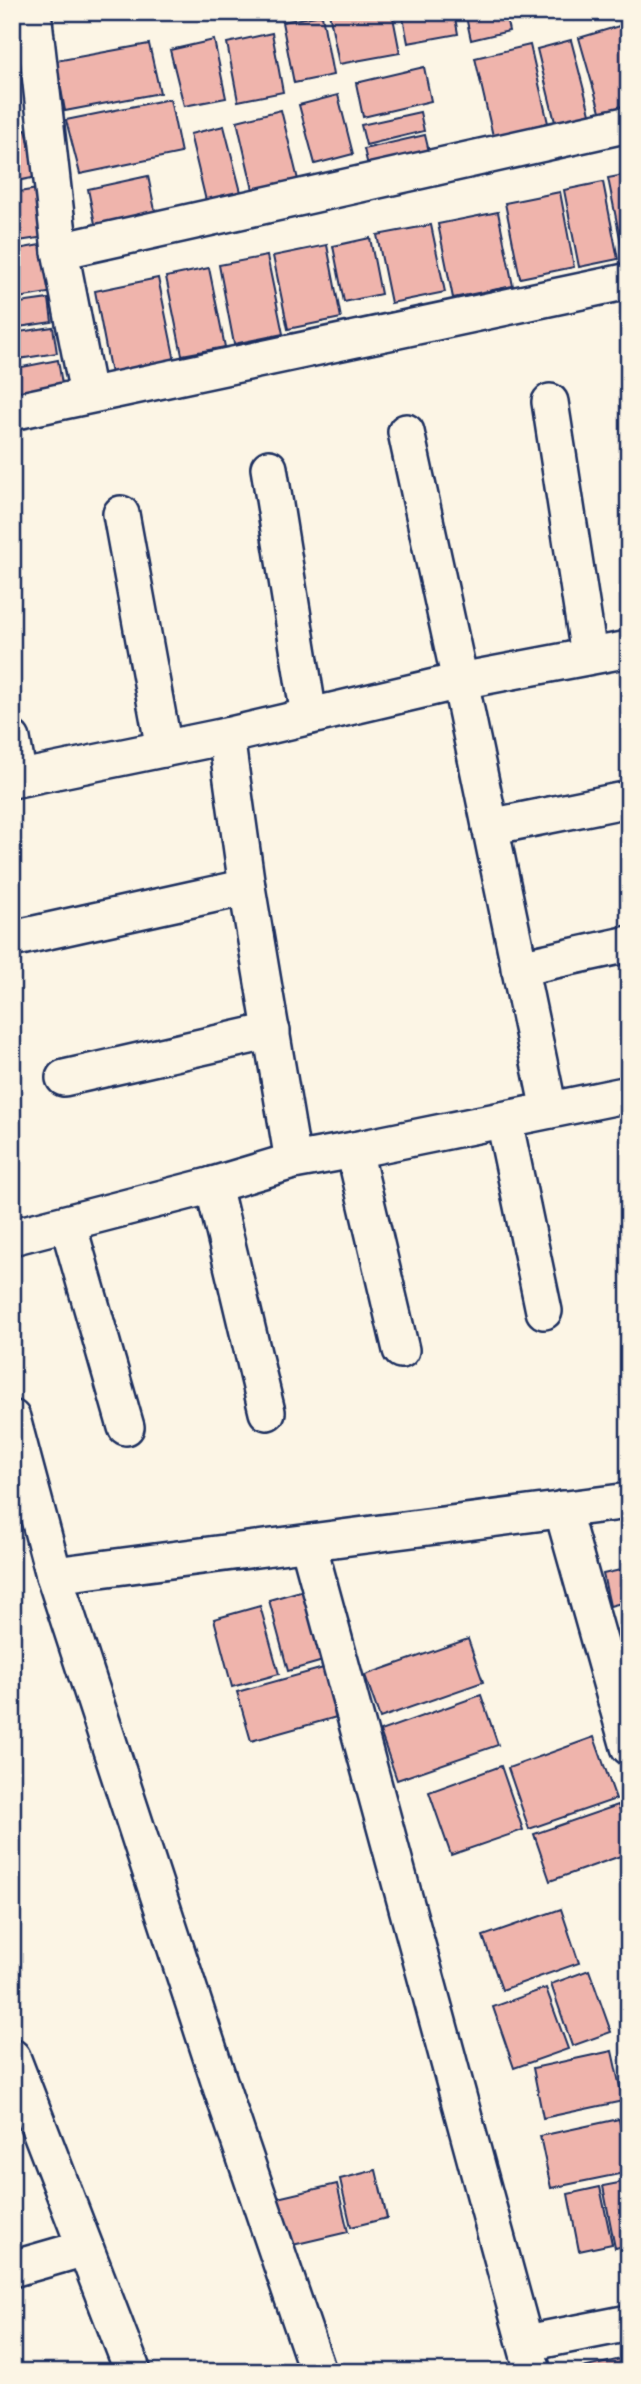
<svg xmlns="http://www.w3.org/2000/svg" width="641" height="2384" font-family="'Playpen Sans',sans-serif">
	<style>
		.building { fill: #efb4ac; stroke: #1b2f5e; stroke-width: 2 }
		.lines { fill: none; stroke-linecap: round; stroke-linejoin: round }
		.minor-casing { stroke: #1b2f5e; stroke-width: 40 }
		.minor { stroke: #fcf5e5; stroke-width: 35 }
	</style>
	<rect width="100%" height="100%" fill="#fcf5e5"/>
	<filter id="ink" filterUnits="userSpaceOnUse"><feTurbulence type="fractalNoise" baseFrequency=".0143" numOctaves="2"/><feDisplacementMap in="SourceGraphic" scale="14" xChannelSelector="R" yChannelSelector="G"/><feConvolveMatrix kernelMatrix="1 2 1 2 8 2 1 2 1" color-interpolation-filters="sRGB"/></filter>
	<g filter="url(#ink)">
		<g class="building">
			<path d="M329 12H392L400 53 339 64Z"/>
			<path d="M402 12H454L458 34 408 43Z"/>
			<path d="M465 12H505L509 31 471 40Z"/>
			<path d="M512 12H566V13L514 22Z"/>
			<path d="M572 12H610L574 20Z"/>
			<path d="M322 15 333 75 294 83 282 22Z"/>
			<path d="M629 23V111L602 118 579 38Z"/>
			<path d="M272 33 283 92 238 101 227 43Z"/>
			<path d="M214 40 226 98 184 106 170 50Z"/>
			<path d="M571 40 592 121 557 130 537 49Z"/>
			<path d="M149 44 160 93 65 111 56 61Z"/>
			<path d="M530 45 548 123 493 136 475 58Z"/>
			<path d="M424 67 431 101 363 117 356 83Z"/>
			<path d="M12 76H17L22 121 12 122Z"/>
			<path d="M338 95 353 154 315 164 299 105Z"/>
			<path d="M170 99 181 153 80 174 66 120Z"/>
			<path d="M281 110 299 184 254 194 237 121Z"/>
			<path d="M420 112 424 131 366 145 361 125Z"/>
			<path d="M224 126 242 196 207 205 190 134Z"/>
			<path d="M26 130 37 177 12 182V132Z"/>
			<path d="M425 135 430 156 369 170 364 149Z"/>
			<path d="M629 174V268H626L608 178Z"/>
			<path d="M148 176 157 220 97 234 88 189Z"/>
			<path d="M603 182 618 259 579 267 564 190Z"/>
			<path d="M38 189 45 237 12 242V193Z"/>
			<path d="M560 192 574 267 520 278 505 203Z"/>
			<path d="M498 212 513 286 453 298 438 224Z"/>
			<path d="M431 225 445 292 391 303 377 235Z"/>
			<path d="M370 238 381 294 344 302 333 246Z"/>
			<path d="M46 244 54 292 12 299V250Z"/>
			<path d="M327 245 341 318 288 329 273 256Z"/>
			<path d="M267 256 283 334 234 344 219 265Z"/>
			<path d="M209 268 225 347 182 355 166 277Z"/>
			<path d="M158 278 175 361 111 374 95 291Z"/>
			<path d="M49 299 52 322 12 328V304Z"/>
			<path d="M53 327 57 353 12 360V333Z"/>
			<path d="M58 360 64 396 12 406V369Z"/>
			<path d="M629 1568V1601L610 1606 603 1574Z"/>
			<path d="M304 1590 323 1661 288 1671 269 1600Z"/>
			<path d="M260 1606 279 1674 232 1687 214 1619Z"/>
			<path d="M629 1610V1646L621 1612Z"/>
			<path d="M468 1639 483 1682 380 1718 365 1675Z"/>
			<path d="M327 1667 340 1716 251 1741 237 1692Z"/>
			<path d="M481 1695 498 1745 397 1780 380 1731Z"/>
			<path d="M594 1737 616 1799 529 1829 508 1768Z"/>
			<path d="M501 1766 523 1830 451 1855 429 1792Z"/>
			<path d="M618 1805 629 1836V1853L550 1881 534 1834Z"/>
			<path d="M561 1909 579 1963 502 1990 483 1936Z"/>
			<path d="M589 1970 611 2032 572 2046 551 1984Z"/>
			<path d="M546 1988 568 2049 514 2068 493 2007Z"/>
			<path d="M612 2051 623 2101 543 2118 533 2068Z"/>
			<path d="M619 2119 629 2172 551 2188 540 2136Z"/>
			<path d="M376 2170 387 2218 351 2227 340 2179Z"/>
			<path d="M629 2181V2245L615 2248 603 2186Z"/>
			<path d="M337 2184 348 2232 284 2247 273 2199Z"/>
			<path d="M600 2187 612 2244 579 2251 568 2194Z"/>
			<path d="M629 2357V2372H570V2371Z"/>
		</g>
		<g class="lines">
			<g class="minor-casing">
				<g id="minor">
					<path d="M33 12 60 251"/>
					<path d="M88 394 60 251 629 124"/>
					<path d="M550 402 589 655"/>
					<path d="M12 412 629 281"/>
					<path d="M406 432 460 681 549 1110"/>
					<path d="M269 468 309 716"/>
					<path d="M121 514 164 749"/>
					<path d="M226 736 247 887 293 1161"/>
					<path d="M12 739 19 778"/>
					<path d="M12 780 226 736 460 681 629 649"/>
					<path d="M490 827 629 799"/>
					<path d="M12 939 247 887"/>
					<path d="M519 968 629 944"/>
					<path d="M64 1078 272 1031"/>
					<path d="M504 1120 544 1311"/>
					<path d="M354 1150 401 1350"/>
					<path d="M213 1185 267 1412"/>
					<path d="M68 1224 126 1427"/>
					<path d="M12 1237 213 1185 293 1161 354 1150 629 1094"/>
					<path d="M12 1418 54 1575 221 2087 318 2372"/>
					<path d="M562 1509 629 1747"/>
					<path d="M308 1543 533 2372"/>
					<path d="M54 1575 629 1501"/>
					<path d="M12 2057 133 2372"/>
					<path d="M12 2269 85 2248"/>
					<path d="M527 2343 629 2323"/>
				</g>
			</g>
			<use href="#minor" class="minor"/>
		</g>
	</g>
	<rect width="641" height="2384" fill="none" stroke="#fcf5e5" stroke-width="42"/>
	<rect x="21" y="21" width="599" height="2342" fill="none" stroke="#1b2f5e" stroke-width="2.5" filter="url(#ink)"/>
</svg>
